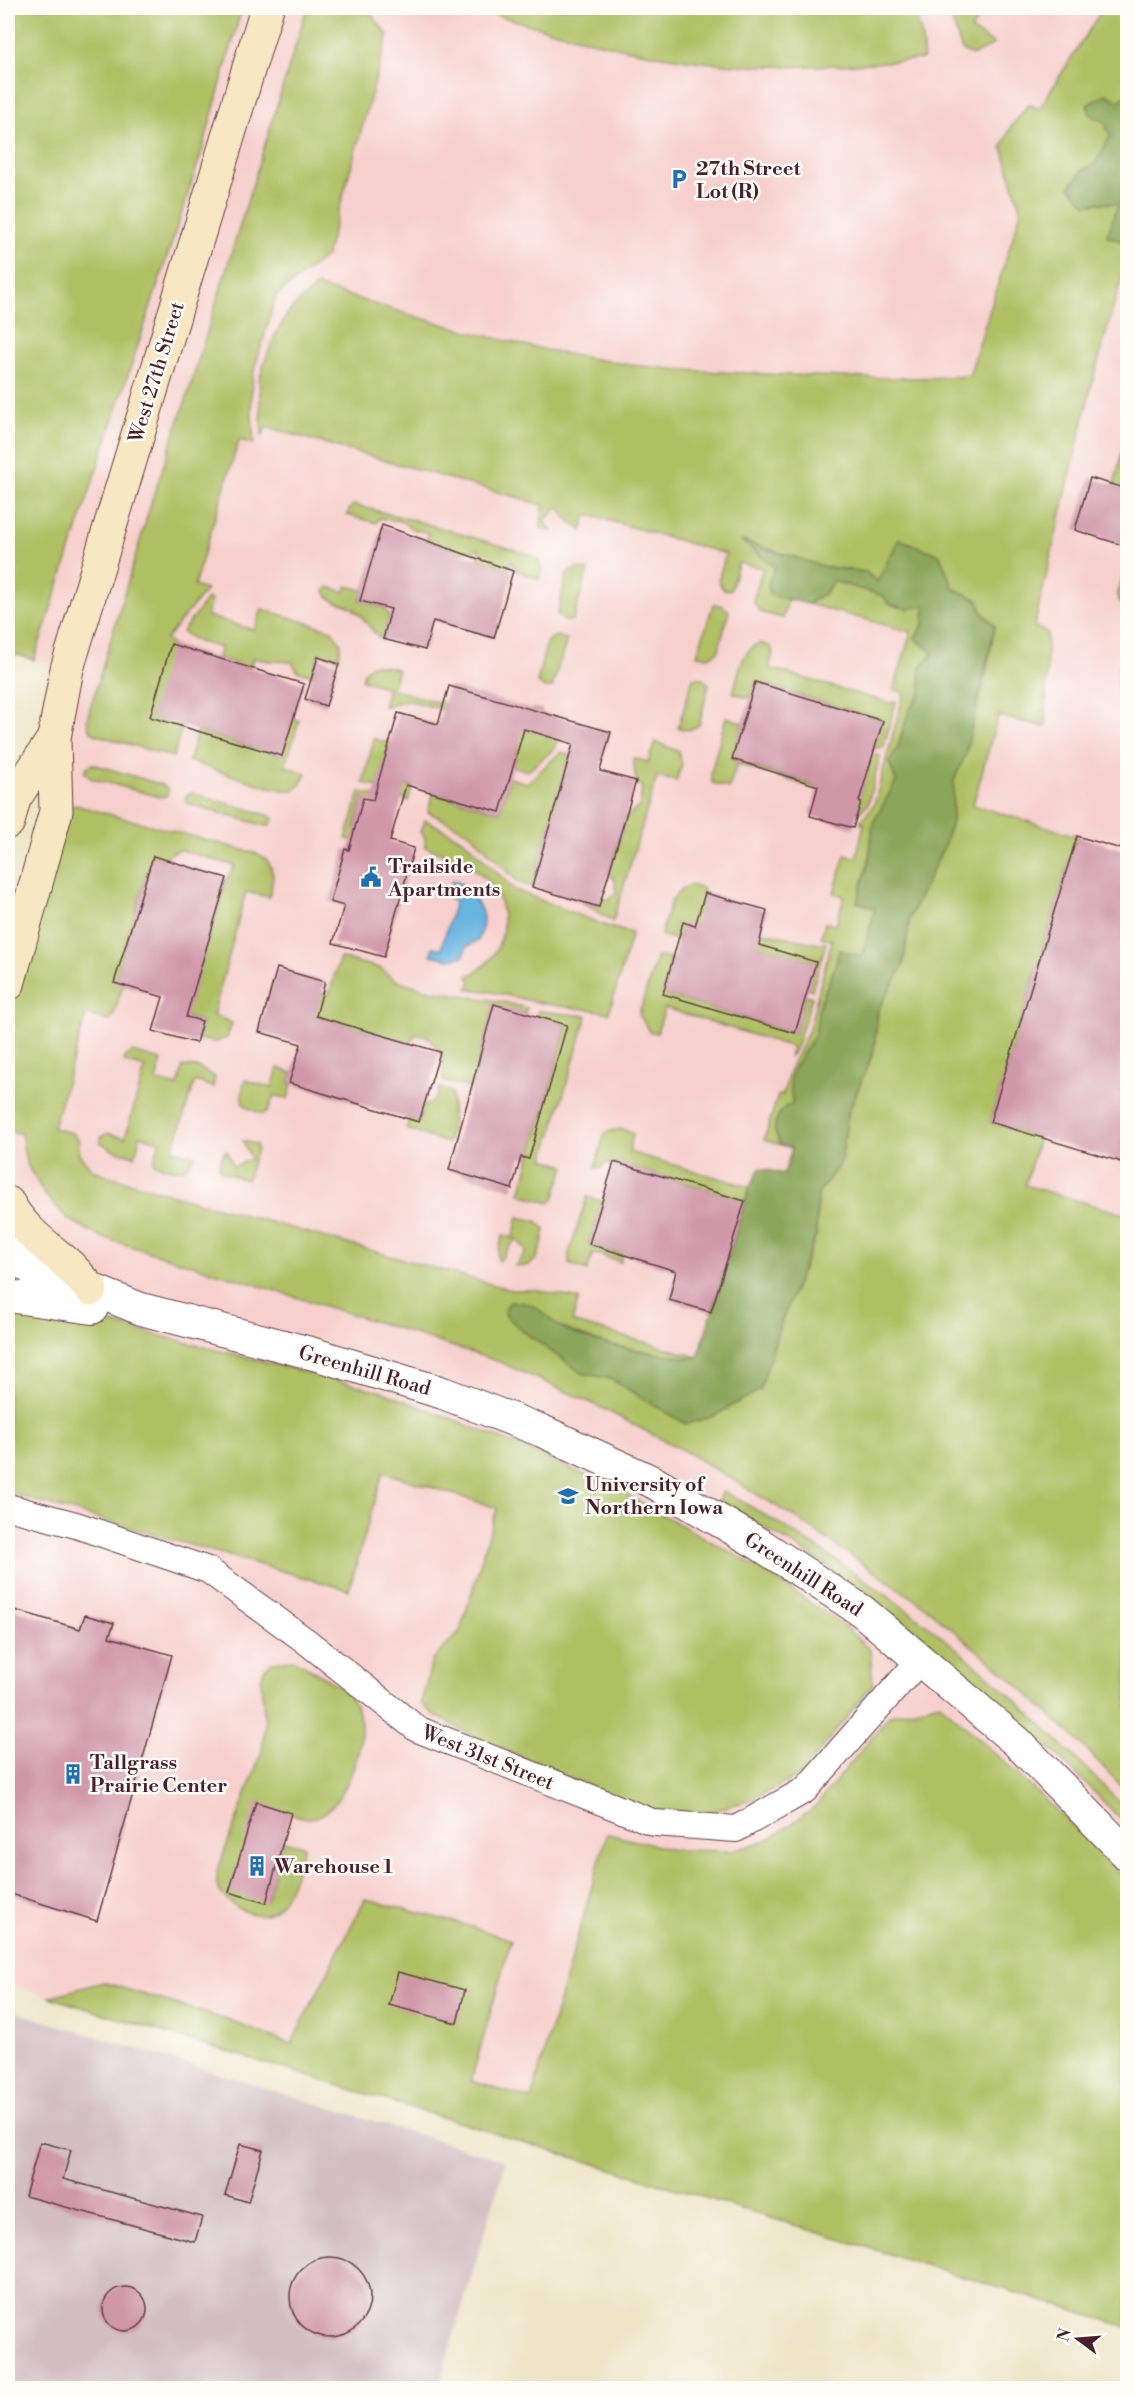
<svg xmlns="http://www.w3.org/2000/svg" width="1135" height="2396" font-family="'Libre Bodoni',serif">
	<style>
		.built { fill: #f7d0cd }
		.industrial { fill: #d2bec3 }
		.green { fill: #afc064; stroke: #7c7048; stroke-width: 1.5 }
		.forest { fill: #8ba65a; stroke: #6a6242; stroke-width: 1.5 }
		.water { fill: #68b4e1; stroke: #596a86; stroke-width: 1.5 }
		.building { fill: #d097a9 }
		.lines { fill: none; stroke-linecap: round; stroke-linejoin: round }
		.minor-casing { stroke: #633d42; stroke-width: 28 }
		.tertiary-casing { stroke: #633d42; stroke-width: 34 }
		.secondary-casing { stroke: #633d42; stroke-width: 35 }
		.minor { stroke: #fff; stroke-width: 26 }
		.tertiary { stroke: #fff; stroke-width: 32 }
		.secondary { stroke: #f7e8c3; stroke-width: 33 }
		.labels { text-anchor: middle; stroke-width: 5; stroke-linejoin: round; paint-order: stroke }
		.poi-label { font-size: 20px; font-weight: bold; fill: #4a1f2b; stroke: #fdfcf7; text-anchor: start }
		.street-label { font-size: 20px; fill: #4a1f2b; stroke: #fdfcf7 }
	</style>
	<rect width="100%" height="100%" fill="#fdfcf7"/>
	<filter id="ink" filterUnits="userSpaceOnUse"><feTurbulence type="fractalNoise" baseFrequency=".0167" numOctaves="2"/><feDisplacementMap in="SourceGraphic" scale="12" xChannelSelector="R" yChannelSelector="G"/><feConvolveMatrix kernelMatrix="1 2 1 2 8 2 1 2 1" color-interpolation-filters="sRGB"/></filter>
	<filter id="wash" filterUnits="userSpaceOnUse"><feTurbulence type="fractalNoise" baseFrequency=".008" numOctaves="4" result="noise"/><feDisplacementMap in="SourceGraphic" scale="24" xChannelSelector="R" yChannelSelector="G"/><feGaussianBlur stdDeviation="1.35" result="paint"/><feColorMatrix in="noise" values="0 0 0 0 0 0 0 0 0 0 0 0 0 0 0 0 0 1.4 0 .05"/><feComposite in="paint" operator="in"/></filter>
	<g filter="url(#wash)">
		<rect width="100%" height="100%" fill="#eee5c7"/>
		<path class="built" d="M8 8H1127V2327L8 1984V1008L66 669 8 652Z"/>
		<path class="industrial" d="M8 2010 506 2161 438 2388H8Z"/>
		<g class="green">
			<path d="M8 8H242L202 151 34 660 8 652Z"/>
			<path d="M307 8H366L388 35 326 256 276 296 253 374 251 400 254 444 239 440 194 586 206 590 166 639 171 644 182 727 173 757 94 734 89 729 87 719 153 497 188 394Z"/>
			<path d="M471 8H914L922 38 924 59C870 63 815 68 760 66 662 64 564 35 471 8Z"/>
			<path d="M948 8H984L971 30 994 44 974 55 962 51Z"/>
			<path d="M1103 8H1127V259L1091 387 1034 627 1047 632 1046 727 998 716 973 805 1077 836 990 1122 1039 1137 1025 1185 1127 1215V1792L1080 1743 1007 1675 923 1605 793 1516 690 1454 596 1405 500 1362 396 1328 101 1237 68 1219 45 1195 26 1163 21 1133 8 1132V1003L66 807 75 805 258 854C277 863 274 880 269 897L246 892 213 1015 232 1023 227 1038 216 1042 197 1039 202 1021 174 1014 189 1005 227 878 235 866 181 850 175 851 164 859 152 856 115 982 123 985 113 1016 109 1021 86 1014 53 1128 72 1133 79 1140V1154L92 1170 128 1182 512 1290H536L579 1299 572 1322 698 1357 686 1358 633 1349 602 1343 562 1328 506 1315 524 1332 582 1373 611 1379 686 1424 760 1390 779 1328 816 1235 818 1194 841 1162 848 1113 874 1050 878 1010 903 966 910 917 944 846 952 821 954 780 966 753 973 715 984 684 995 626 982 612 978 600 953 589 940 555 877 582 866 572 826 567 743 541 775 567 768 584 770 595 788 599 783 618 760 612 753 601 763 568 738 563 731 590H724L718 581 726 554 586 514 582 531 566 518 559 507 544 521 552 531 540 528 544 505 266 427 262 437 259 380 265 361 276 333 287 315 293 307 317 286C420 319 526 351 634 365 677 371 722 372 765 374 833 377 901 380 969 376L1021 211 1002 147 1011 127 1029 104 1039 109Z"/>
			<path d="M1127 429 1128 489H1127L1114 485Z"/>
			<path d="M354 505 417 521 532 555C541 562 543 568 539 579L517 571 511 561 508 569 479 559V549L459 552 426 540 429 533 412 529 401 521 379 518 376 523 347 515 350 508Z"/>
			<path d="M1127 561V613L1119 601 1118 593Z"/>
			<path d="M577 568 588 571 573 620 565 621 557 615 567 573Z"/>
			<path d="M833 581 925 606 924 623 916 638 933 653 920 669 921 694 909 710 898 747 889 762 897 780 873 823 869 861 857 902 875 908 862 956 839 951C835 974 824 987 819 1008 816 1017 818 1028 814 1036 799 1065 785 1067 793 1105L775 1131 781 1145 764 1140 778 1095H783L790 1069 808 1032 832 940 821 937 825 923 836 925 844 896 834 893 845 855 856 858 864 824 860 822 874 805 904 693 894 689 911 632 808 604 825 593Z"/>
			<path d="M347 586 363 590 360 601 385 608 389 617 383 640C371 633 365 616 352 608 343 602 327 603 325 590L328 587 344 592Z"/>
			<path d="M207 599 211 600 207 616 254 630 262 609 331 630 341 643 339 658 319 653 312 675 297 671 292 662C276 660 269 663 253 658L250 668 217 658 221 648 199 642 182 632Z"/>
			<path d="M713 605H721L729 611 718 652 708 657 697 655Z"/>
			<path d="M556 636 567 639 552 688H544L537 682 547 641Z"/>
			<path d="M760 643 771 647 773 653 769 668 889 703 896 702 883 748H875L882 720 756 682 750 698 733 693C739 673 740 651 760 643Z"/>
			<path d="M1127 658V722L1118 691 1119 666Z"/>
			<path d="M373 664 398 669 392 689 444 704 445 710 407 700 383 707 388 688 362 680 364 672Z"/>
			<path d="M693 678H701L709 684 699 725 689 730 678 728Z"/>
			<path d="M533 709 541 710 543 719 558 736 555 748 528 771 513 767 519 748 509 745 514 726 527 730Z"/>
			<path d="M726 717 743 723 732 760 859 798 872 755 880 756 868 804 858 813 860 802 737 764 729 788 712 783 711 772Z"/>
			<path d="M293 718 299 721 285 766 306 773C303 780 300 788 292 790 280 794 206 766 189 761L197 731 282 756Z"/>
			<path d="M374 739 390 743 380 778 413 787 408 801 386 789 363 783Z"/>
			<path d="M655 742 678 751 682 765 676 781 657 777 613 921 580 901 599 907 602 899H609L616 893 615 880 609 874 626 817 640 806 642 788 636 781 633 758 648 762Z"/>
			<path d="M561 752 596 762H568L532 887 518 882 470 833 428 812 433 793 500 812 510 778 527 783Z"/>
			<path d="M93 764 163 785 168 790 167 796 160 797 90 778 84 771 87 767Z"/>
			<path d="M360 792 386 798 394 806 363 798 355 828 363 843 346 839Z"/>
			<path d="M191 793 268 815 273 819 269 826H265L187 803 185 799 187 795Z"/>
			<path d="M425 820 464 840 515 890 609 927 632 933 609 1013C588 1008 568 1008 547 1004 520 1000 495 990 467 989L471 982 468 976C506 960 515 909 486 879 470 862 447 855 425 847V838L421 832Z"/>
			<path d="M690 885 702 888 705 893 699 914 762 932 819 944 826 943 812 990 808 988 815 962 684 923 678 940 661 935C667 914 669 893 690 885Z"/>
			<path d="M657 956 672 959 663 994 795 1033 806 995 812 997 796 1048 789 1057 792 1047 665 1008 657 1033 649 1031 639 1014Z"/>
			<path d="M340 958 380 968 395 980 429 990 503 1002 527 1008 525 1013 494 1005 471 1088 443 1081V1055L427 1036 414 1035 411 1044 309 1014 322 993 329 994Z"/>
			<path d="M538 1011 587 1016 544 1159 565 1166 554 1199 549 1203 520 1194 567 1025 536 1016Z"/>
			<path d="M132 1052 161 1060 156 1081 178 1086 183 1066 197 1067 215 1077 213 1087 195 1081 173 1150 195 1156 184 1169H171L155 1164 154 1160 160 1141 140 1136 135 1156 113 1150 100 1142 101 1137 107 1133 125 1138 145 1068 124 1062 125 1057Z"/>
			<path d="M278 1068 292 1073 289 1083 292 1084 288 1099 274 1095 268 1111 263 1114C241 1106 238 1104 245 1080L272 1088Z"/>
			<path d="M439 1088 452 1092V1126L447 1143 406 1129 409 1119 419 1122 423 1108 437 1097Z"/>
			<path d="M622 1129 633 1134 629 1152 750 1187 745 1201 614 1162 613 1165 605 1163 602 1168H595L604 1135 610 1131Z"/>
			<path d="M243 1141 256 1144 257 1149 247 1180 222 1172 219 1167 223 1152 227 1151 233 1167 251 1159Z"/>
			<path d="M587 1197 602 1201 589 1244 622 1255 621 1262 593 1253 587 1271 569 1264V1253Z"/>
			<path d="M518 1217 536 1221 545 1229C541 1247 540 1270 515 1266L527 1251 516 1239 499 1261 497 1256 503 1235 513 1238Z"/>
			<path d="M8 1307 102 1321 383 1392 505 1440 614 1488 757 1567 842 1624 870 1650 873 1684 801 1775 751 1800 708 1812 647 1811 473 1736 434 1715 421 1703 432 1661 460 1631 497 1508 383 1472 349 1590 8 1493Z"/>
			<path d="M723 1491C788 1527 851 1569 911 1613 989 1670 1059 1741 1127 1810V1826C1047 1741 960 1662 866 1593 819 1559 769 1530 719 1501Z"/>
			<path d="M294 1660C308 1667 341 1686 351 1698 355 1704 360 1717 361 1724 364 1750 341 1818 310 1818 299 1818 269 1806 257 1803L266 1903 283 1841 304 1846C298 1864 289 1903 271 1912 253 1921 224 1903 217 1886 216 1882 217 1877 217 1872L262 1751 265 1724 261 1680 264 1670 272 1662Z"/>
			<path d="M940 1703 1092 1843 1127 1881V2327L49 1997 103 1982 227 2020 291 2044 365 1899 466 1925 511 1940 471 2081 531 2099 607 1834 674 1850 732 1851 770 1839 815 1807 890 1715Z"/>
		</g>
		<g class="forest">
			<path d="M1106 94 1118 101 1127 96 1128 238 1123 242 1107 236 1118 204 1099 203 1086 205 1070 187 1082 170 1095 164 1110 136 1105 122 1091 116 1087 105Z"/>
			<path d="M899 539 940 555 953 588 978 600 982 612 995 626 966 753 954 780 952 821 944 846 910 917 903 966 878 1010 874 1050 848 1113 841 1162 818 1194 816 1235 779 1328 760 1390 712 1417 686 1424 611 1379 582 1373 524 1332 506 1316 505 1308 510 1302C542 1301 540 1316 563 1328 595 1346 649 1352 686 1358L698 1357 750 1187 760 1168 784 1174 792 1148 781 1145C779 1141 776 1135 775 1131 774 1120 781 1105 793 1104 784 1067 799 1065 814 1036 818 1028 816 1017 819 1008 825 987 836 974 839 950L862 956 875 908 857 902 869 861 873 823 896 781 889 762 898 747 909 710 921 694 920 669 933 653 915 638 924 623 925 606 907 609 889 604 883 596 833 581 825 593 808 604 770 595 768 584 775 567 741 541 826 567 866 572 877 582Z"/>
		</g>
		<path class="water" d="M452 881C462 882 464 886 470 894 485 910 486 920 478 941L466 947 464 956 449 959 431 955 433 947 441 949 455 901 450 899 451 894 448 893Z"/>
		<g id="blocks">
			<g class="building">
				<path d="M1090 478 1128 489V547L1075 530Z"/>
				<path d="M382 525 513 571 494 638 433 621 425 650 383 639 391 609 360 601Z"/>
				<path d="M171 644 304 684 282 756 150 717Z"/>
				<path d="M318 657 339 664 326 706 305 699Z"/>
				<path d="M755 682 883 721 859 801 861 802 853 828 810 816 818 786 732 759Z"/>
				<path d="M449 686 611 732 600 771 636 781 599 907 532 887 573 744 524 729 500 812 406 785 390 841 414 848 384 957 333 943 344 906 330 902 345 849 349 850 363 798 373 800 398 713 438 724Z"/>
				<path d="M1077 836 1128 851V1164L990 1122Z"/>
				<path d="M153 856 227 878 186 1017 202 1021 196 1043 153 1031 163 997 114 983Z"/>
				<path d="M705 893 767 910 759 945 816 962 795 1033 663 994 683 922 695 926Z"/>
				<path d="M277 968 325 982 316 1016 440 1052 419 1122 289 1083 301 1044 259 1032Z"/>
				<path d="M494 1004 567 1025 529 1159 521 1157 512 1189 449 1170Z"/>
				<path d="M614 1162 745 1201 711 1312 669 1300 676 1271 589 1244Z"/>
				<path d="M8 1608 80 1629 85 1615 114 1623 109 1637 172 1655 97 1921 8 1893Z"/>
				<path d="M256 1802 291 1813 266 1903 229 1892Z"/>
				<path d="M398 1972 465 1990 457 2023 389 2005Z"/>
				<path d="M40 2142 71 2150 63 2179 202 2217 195 2242 25 2196Z"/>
				<path d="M240 2144 263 2150 248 2202 225 2195Z"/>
				<circle cx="330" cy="2297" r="40"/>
				<circle cx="125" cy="2309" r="22"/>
			</g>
		</g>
	</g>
	<g filter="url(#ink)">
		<use href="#blocks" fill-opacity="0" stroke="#633d42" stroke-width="1.5"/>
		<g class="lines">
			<g class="minor-casing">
				<path id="minor" d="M8 1507 76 1525 208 1570 306 1641 417 1729 655 1823 736 1829 805 1790 920 1660"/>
			</g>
			<g class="tertiary-casing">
				<g id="tertiary">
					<path d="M8 1252 36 1272 91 1289 141 1309 314 1354 443 1393 542 1431 653 1482 761 1545 862 1611 1017 1742 1128 1855"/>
					<path d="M8 1296 92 1308"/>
				</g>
			</g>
			<g class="secondary-casing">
				<g id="secondary">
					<path d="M8 822 14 799 54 738"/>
					<path d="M8 984 56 811 54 738 67 669 267 8"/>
					<path d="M8 1203C22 1228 42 1243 64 1261 74 1269 82 1280 91 1289"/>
				</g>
			</g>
			<use href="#minor" class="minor"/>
			<use href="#tertiary" class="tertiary"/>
			<use href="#secondary" class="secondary"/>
		</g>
	</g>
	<defs>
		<g id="parking-bare" transform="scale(1.62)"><path d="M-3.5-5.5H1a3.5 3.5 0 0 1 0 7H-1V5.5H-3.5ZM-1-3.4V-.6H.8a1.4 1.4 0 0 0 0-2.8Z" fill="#1f6fb2" stroke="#fdfcf7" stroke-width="2.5" paint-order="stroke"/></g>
		<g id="civic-bare" transform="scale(1.62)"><path d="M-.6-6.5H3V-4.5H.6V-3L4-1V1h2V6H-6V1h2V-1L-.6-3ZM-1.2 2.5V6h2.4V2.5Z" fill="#1f6fb2" stroke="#fdfcf7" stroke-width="2.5" paint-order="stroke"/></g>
		<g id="university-bare" transform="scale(1.62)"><path d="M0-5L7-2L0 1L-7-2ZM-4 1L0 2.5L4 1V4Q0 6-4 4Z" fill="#1f6fb2" stroke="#fdfcf7" stroke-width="2.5" paint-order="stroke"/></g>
		<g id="building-bare" transform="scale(1.62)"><path d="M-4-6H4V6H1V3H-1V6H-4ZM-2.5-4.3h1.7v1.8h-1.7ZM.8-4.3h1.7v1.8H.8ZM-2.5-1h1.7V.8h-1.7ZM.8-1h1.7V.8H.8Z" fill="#1f6fb2" stroke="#fdfcf7" stroke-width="2.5" paint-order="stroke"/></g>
	</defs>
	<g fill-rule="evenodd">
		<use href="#parking-bare" x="679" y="179"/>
		<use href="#civic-bare" x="371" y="877"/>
		<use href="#university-bare" x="568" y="1496"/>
		<use href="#building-bare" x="73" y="1774"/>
		<use href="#building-bare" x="257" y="1866"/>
	</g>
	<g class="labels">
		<g class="poi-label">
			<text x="696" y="175">27th Street<tspan x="696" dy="23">Lot (R)</tspan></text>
			<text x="388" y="873">Trailside<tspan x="388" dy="23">Apartments</tspan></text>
			<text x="585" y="1491">University of<tspan x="585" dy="23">Northern Iowa</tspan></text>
			<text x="90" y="1769">Tallgrass<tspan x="90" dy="23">Prairie Center</tspan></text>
			<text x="274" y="1873">Warehouse 1</text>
		</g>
		<g class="street-label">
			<text transform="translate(156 372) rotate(-73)" y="7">West 27th Street</text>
			<text transform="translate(365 1370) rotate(16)" y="7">Greenhill Road</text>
			<text transform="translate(804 1574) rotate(33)" y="7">Greenhill Road</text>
			<text transform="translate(488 1757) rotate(22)" y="7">West 31st Street</text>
		</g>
	</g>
	<rect width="1135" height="2396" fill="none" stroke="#fdfcf7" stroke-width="30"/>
	<g transform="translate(1078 2339) rotate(286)" stroke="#fdfcf7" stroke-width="4.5" paint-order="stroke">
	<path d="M0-4.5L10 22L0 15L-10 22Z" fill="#4a1f2b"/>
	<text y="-9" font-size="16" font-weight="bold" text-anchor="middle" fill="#4a1f2b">N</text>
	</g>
</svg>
